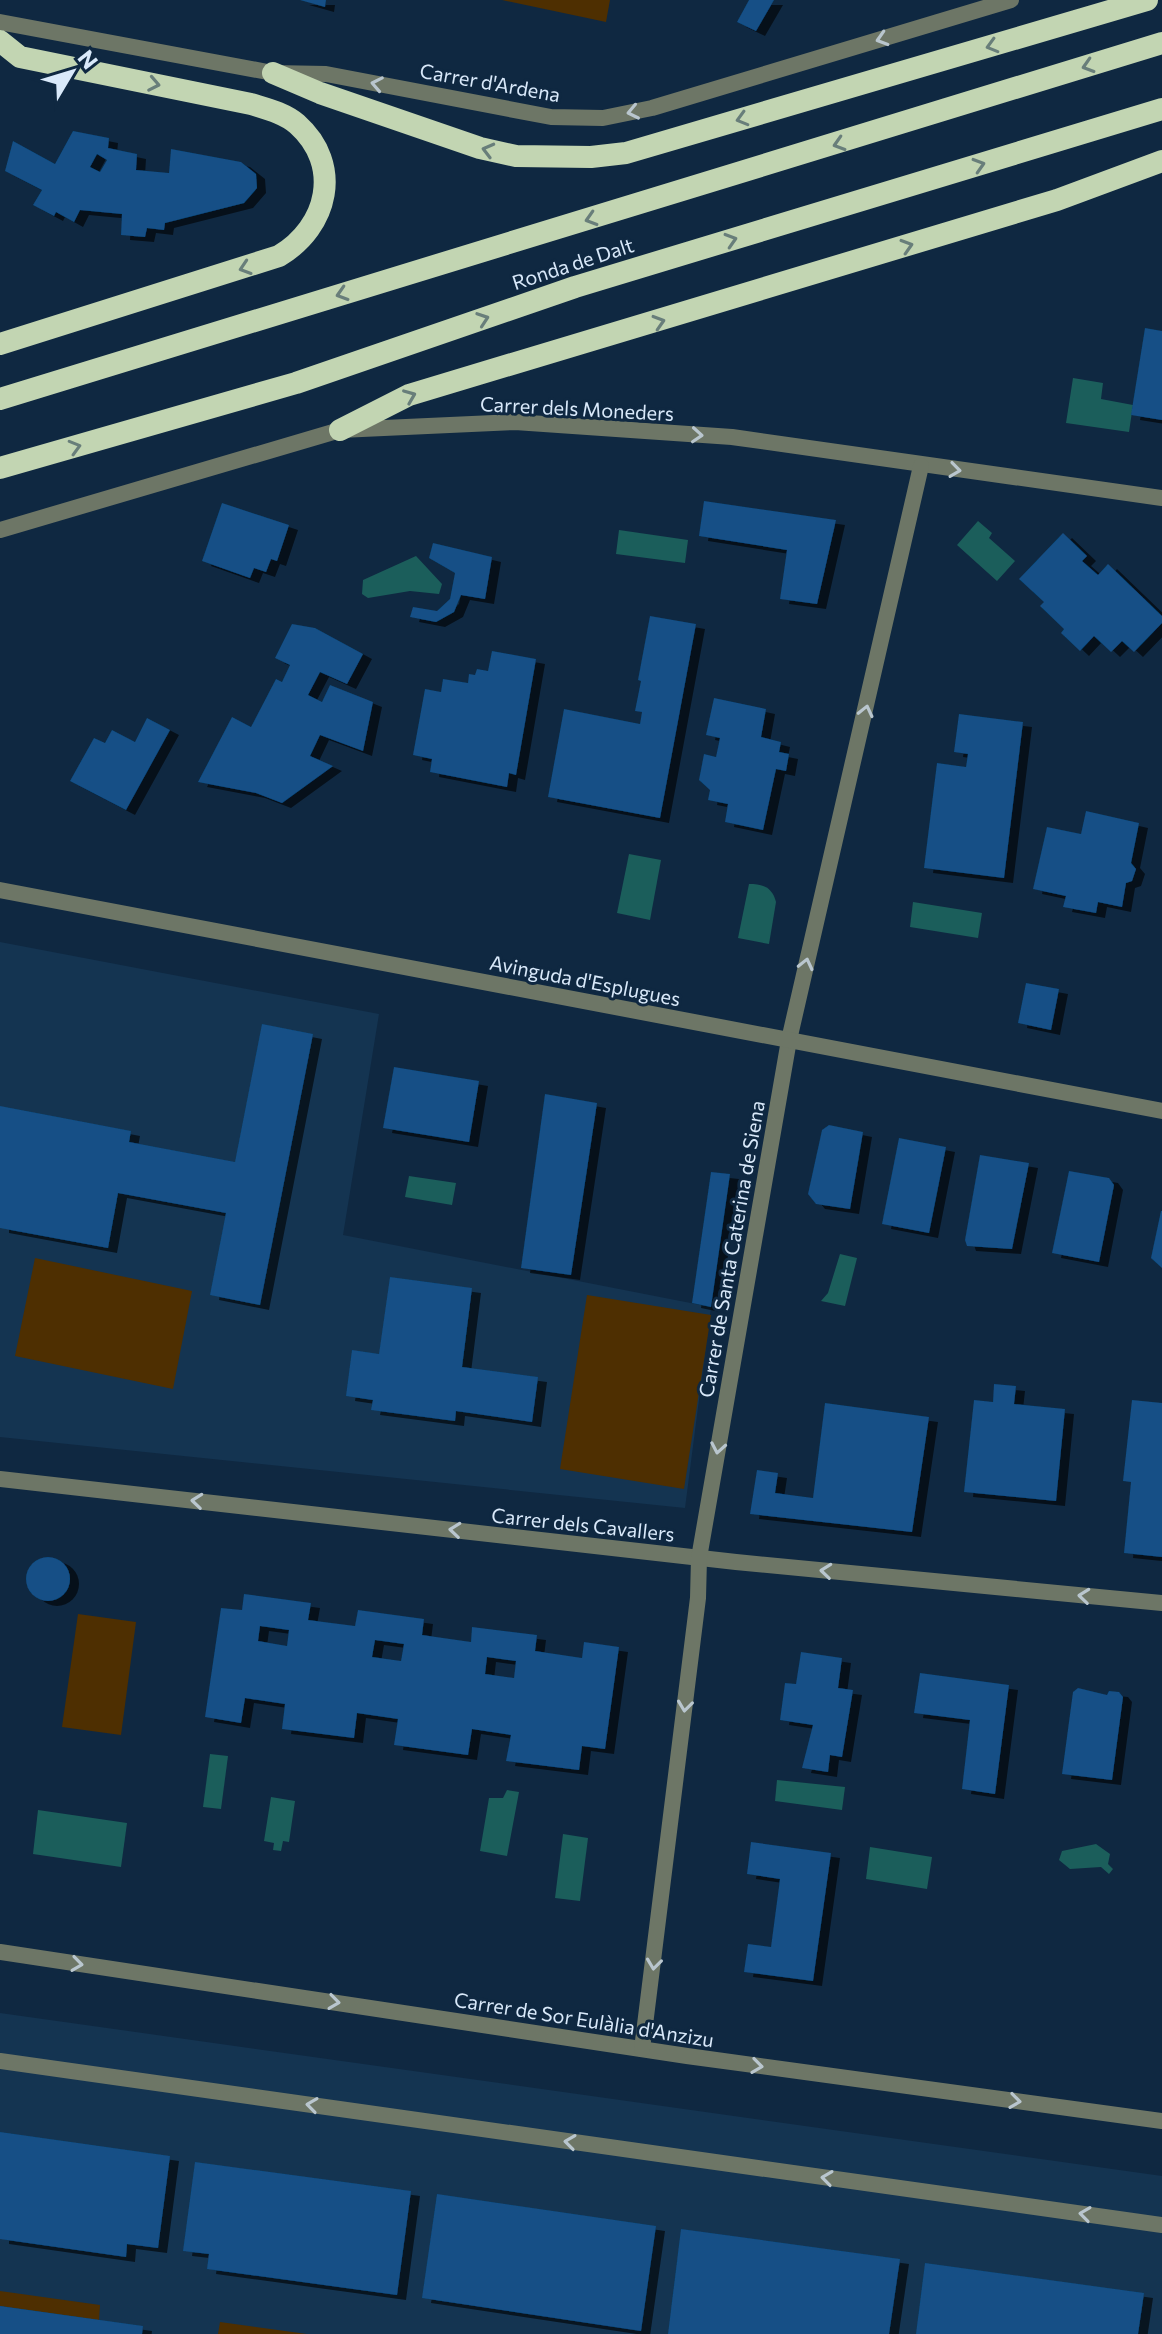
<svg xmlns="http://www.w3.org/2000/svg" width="1162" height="2334" font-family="Commissioner,sans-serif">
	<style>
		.built { fill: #143451 }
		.green { fill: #4e2f01 }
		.water { fill: #1b5e5b }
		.building { fill: #124f86; fill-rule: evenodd; filter: url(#shadow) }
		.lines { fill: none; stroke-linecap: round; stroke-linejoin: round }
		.service { stroke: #6d7666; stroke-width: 16 }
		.minor { stroke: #6d7666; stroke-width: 16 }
		.tertiary { stroke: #6d7666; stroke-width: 16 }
		.trunk { stroke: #c2d5b2; stroke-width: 22 }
		.oneway { stroke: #b9c6ce }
		.oneway2 { stroke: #687e7a }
		.labels { text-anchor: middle; stroke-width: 6; stroke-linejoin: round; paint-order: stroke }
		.street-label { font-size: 20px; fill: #d9e9fa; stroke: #0f2841 }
	</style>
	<defs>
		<filter id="shadow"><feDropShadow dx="9" dy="5" stdDeviation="0" flood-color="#0009"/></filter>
	</defs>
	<rect width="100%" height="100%" fill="#0f2841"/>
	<g class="built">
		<path d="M0 942 379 1014 343 1235 711 1307 685 1508 0 1437Z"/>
		<path d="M0 2013 1162 2176V2334H0Z"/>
	</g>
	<g class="green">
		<path d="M502 0H610L606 22Z"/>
		<path d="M35 1258 192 1291 173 1389 15 1356Z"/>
		<path d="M587 1295 711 1315 684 1489 560 1469Z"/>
		<path d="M78 1614 136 1622 121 1735 62 1727Z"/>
		<path d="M0 2291 100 2305 99 2320 0 2306Z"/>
		<path d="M220 2322 307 2334H218Z"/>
	</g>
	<g class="water">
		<path d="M1073 378 1103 383 1101 399 1133 405 1129 432 1066 423Z"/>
		<path d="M978 521 992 533 989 538 1015 561 997 581 957 545Z"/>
		<path d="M619 530 688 540 685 563 616 554Z"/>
		<path d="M416 556 442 584 439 594 410 591 368 598 362 594 363 580Z"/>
		<path d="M629 854 661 860 650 920 617 913Z"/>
		<path d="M749 884C763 884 772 887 776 902L769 944 738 938Z"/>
		<path d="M913 902 982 913 978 938 910 927Z"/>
		<path d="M409 1176 456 1183 452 1205 405 1197Z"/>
		<path d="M840 1254 857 1258 845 1306 821 1301 828 1293Z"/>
		<path d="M210 1754 228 1756 221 1809 203 1807Z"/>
		<path d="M777 1780 845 1787 842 1810 775 1801Z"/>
		<path d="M507 1790 519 1792 507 1856 480 1851 489 1798H503Z"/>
		<path d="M271 1797 295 1801 289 1842 283 1841 281 1851 273 1850 274 1843 264 1841Z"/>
		<path d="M38 1810 127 1823 121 1867 33 1854Z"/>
		<path d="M563 1834 588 1838 580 1901 555 1898Z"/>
		<path d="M1096 1844 1110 1854 1108 1864 1113 1869 1109 1874 1101 1867 1070 1869 1059 1860 1062 1851Z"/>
		<path d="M870 1847 932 1857 927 1889 866 1879Z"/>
	</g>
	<g class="building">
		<path d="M300 0H326L325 7Z"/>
		<path d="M749 0H774L756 31 737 22Z"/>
		<path d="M73 131 109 138 108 148 137 154 136 170 169 173 171 149 241 162 256 174 257 188 244 203 165 223 164 230 147 228 145 237 121 235 122 214 80 210 74 222 56 212 54 216 33 205 42 190 5 171 13 141 55 164ZM97 154 107 160 100 172 90 167Z"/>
		<path d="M1145 328 1162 331V420L1131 415Z"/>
		<path d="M704 501 836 520 817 604 780 599 787 550 699 536Z"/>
		<path d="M222 503 289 525 277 561 271 559 266 572 254 568 250 578 202 561Z"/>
		<path d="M1063 533 1087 556 1082 561 1098 575 1108 564 1162 616V623L1134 652 1122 641 1111 652 1094 636 1080 651 1061 633 1064 629 1040 606 1044 602 1019 579Z"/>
		<path d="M433 543 492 557 485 599 461 595 454 612 436 622 410 617 413 607 437 611 450 599 455 573 429 558Z"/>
		<path d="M650 616 696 624 660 818 548 797 564 709 640 724 642 712 635 711 641 681 638 680Z"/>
		<path d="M292 624 315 628 363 654 347 684 320 672 308 695 322 702 330 685 373 702 363 751 320 735 310 756 333 766 282 803 256 793 198 782 232 717 251 727 276 679 282 682 290 665 275 658Z"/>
		<path d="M492 651 536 659 516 775 509 773 507 787 430 772 432 759 413 755 425 689 441 692 443 679 468 683 469 674 475 675 477 669 488 671Z"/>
		<path d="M714 698 766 709 761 737 781 742 779 752 789 754 786 771 776 769 763 830 725 822 728 804 708 800 710 790 699 780 704 754 716 757 720 738 706 735Z"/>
		<path d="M959 714 1023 722 1004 878 924 868 937 763 966 767 968 754 954 752Z"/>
		<path d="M147 718 170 730 126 810 70 781 94 738 105 743 112 730 135 742Z"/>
		<path d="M1086 811 1139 823 1131 863 1136 869 1132 881 1126 883 1122 907 1098 902 1096 913 1063 907 1066 896 1033 889 1047 827 1081 834Z"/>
		<path d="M1026 983 1059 989 1051 1030 1018 1023Z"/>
		<path d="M262 1024 313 1034 260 1305 210 1295 226 1213 118 1193 108 1248 0 1228V1106L131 1131 129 1142 235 1162Z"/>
		<path d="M394 1067 479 1081 469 1142 383 1128Z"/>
		<path d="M545 1094 597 1103 571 1275 521 1268Z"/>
		<path d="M829 1125 863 1132 850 1209 816 1204 808 1194 822 1130Z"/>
		<path d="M899 1138 946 1147 929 1233 882 1224Z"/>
		<path d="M980 1155 1029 1163 1012 1249 967 1246 965 1240Z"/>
		<path d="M1069 1171 1109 1178 1114 1185 1099 1262 1052 1253Z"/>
		<path d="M711 1172 730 1174 711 1307 692 1303Z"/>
		<path d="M1161 1211H1162V1268L1151 1258Z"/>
		<path d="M390 1277 472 1288 462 1367 538 1377 532 1422 456 1411 455 1421 371 1410 373 1400 346 1396 352 1350 379 1354Z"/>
		<path d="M994 1384 1016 1386 1014 1404 1065 1409 1056 1501 964 1492 974 1400 993 1402Z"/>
		<path d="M1132 1400 1162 1403V1557L1124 1553 1131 1482 1123 1481Z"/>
		<path d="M825 1403 929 1417 912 1532 750 1514 757 1470 778 1473 775 1493 813 1498Z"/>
		<circle cx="48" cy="1579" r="22"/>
		<path d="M244 1594 311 1603 308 1620 355 1626 358 1610 424 1619 422 1635 471 1642 472 1627 537 1635 535 1651 582 1658 584 1642 619 1647 605 1749 582 1746 579 1770 506 1761 511 1735 472 1729 468 1755 394 1745 398 1719 357 1713 354 1738 282 1729 285 1704 245 1698 241 1723 205 1717 221 1608 242 1610ZM260 1626 289 1630 287 1646 258 1641ZM375 1640 404 1644 401 1661 372 1657ZM487 1657 516 1661 514 1678 485 1674Z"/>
		<path d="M801 1652 842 1658 838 1688 853 1690 842 1757 830 1755 828 1772 802 1768 813 1725 780 1720 785 1683 796 1684Z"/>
		<path d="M920 1673 1009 1685 995 1794 962 1789 970 1720 914 1713Z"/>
		<path d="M1078 1688 1107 1695 1109 1691 1119 1692 1123 1697 1112 1780 1062 1774 1073 1692Z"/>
		<path d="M751 1842 831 1853 813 1981 744 1972 748 1944 771 1947 780 1879 747 1874Z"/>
		<path d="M0 2132 170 2156 158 2248 127 2244 126 2257 0 2239Z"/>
		<path d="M195 2162 411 2191 397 2295 207 2269 209 2254 183 2251Z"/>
		<path d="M437 2194 656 2226 641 2331 422 2298Z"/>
		<path d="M681 2229 900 2259 889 2334H668Z"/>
		<path d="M925 2263 1144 2293 1138 2334H916Z"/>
		<path d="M0 2306 143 2326 142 2334H0Z"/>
	</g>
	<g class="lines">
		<path class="service" d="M0 2061 1162 2225"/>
		<g class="minor">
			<path d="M0 22 273 73 326 74 551 117 603 118 652 108 1011 0"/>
			<path d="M0 530 340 430 515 422 732 437 1162 498"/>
			<path d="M0 1479 736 1562 1162 1603"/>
			<path d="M0 1952 687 2056 1162 2121"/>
			<path d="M642 2049 698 1598 699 1558 789 1040 921 466"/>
		</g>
		<path class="tertiary" d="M0 890 1162 1111"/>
		<g class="trunk">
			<path d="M0 41 20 57 251 104C267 109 284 113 297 124 343 165 328 227 279 256L0 344"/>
			<path d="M273 73 320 93 480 148 516 156 591 157 626 153 1147 0"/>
			<path d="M0 399 1162 43"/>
			<path d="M340 430 409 395 1057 200 1162 161"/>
			<path d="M0 468 296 383 575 287 1162 109"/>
		</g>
	</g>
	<defs><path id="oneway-chevron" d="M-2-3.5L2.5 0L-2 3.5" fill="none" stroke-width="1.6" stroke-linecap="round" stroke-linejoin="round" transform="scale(2)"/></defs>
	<g class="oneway">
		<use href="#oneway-chevron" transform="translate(882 39) rotate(163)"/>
		<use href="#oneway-chevron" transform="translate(377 84) rotate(-169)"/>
		<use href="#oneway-chevron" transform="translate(633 112) rotate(168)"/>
		<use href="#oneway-chevron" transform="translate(697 435) rotate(4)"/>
		<use href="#oneway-chevron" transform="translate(955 470) rotate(8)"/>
		<use href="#oneway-chevron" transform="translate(866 711) rotate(-77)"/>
		<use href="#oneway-chevron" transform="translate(806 964) rotate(-77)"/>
		<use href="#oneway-chevron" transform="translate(718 1448) rotate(100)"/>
		<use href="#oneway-chevron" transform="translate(197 1501) rotate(-174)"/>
		<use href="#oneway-chevron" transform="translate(455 1530) rotate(-174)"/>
		<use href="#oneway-chevron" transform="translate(826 1571) rotate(-174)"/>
		<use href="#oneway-chevron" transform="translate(1084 1596) rotate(-174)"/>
		<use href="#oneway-chevron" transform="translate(685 1706) rotate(97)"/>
		<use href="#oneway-chevron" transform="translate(77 1964) rotate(8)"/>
		<use href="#oneway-chevron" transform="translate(654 1964) rotate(97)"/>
		<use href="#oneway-chevron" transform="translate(334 2002) rotate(8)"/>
		<use href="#oneway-chevron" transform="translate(757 2066) rotate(8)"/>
		<use href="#oneway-chevron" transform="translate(1015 2101) rotate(8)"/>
		<use href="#oneway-chevron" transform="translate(312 2105) rotate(-172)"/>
		<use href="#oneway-chevron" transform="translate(570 2142) rotate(-172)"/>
		<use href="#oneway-chevron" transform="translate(827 2178) rotate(-172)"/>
		<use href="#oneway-chevron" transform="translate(1085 2214) rotate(-172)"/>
	</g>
	<g class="oneway2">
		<use href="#oneway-chevron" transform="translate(992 46) rotate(164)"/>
		<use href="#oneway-chevron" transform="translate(1088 66) rotate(163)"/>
		<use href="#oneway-chevron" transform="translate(154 84) rotate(11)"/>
		<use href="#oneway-chevron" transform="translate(742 119) rotate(164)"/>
		<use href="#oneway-chevron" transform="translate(839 144) rotate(163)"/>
		<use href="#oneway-chevron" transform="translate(488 150) rotate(-165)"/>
		<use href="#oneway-chevron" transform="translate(979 165) rotate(-17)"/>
		<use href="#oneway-chevron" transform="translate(591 219) rotate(163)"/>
		<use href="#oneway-chevron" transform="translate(731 240) rotate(-17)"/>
		<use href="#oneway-chevron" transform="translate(907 246) rotate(-17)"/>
		<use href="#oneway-chevron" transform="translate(245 268) rotate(162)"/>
		<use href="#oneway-chevron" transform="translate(342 294) rotate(163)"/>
		<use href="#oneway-chevron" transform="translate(483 319) rotate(-19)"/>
		<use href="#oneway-chevron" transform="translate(659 322) rotate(-17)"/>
		<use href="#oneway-chevron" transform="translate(410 396) rotate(-22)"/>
		<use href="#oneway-chevron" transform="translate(75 447) rotate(-16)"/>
	</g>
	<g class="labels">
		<g class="street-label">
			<text transform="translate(490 83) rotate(10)" y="7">Carrer d'Ardena</text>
			<text transform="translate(573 264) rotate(-18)" y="7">Ronda de Dalt</text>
			<text transform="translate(577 409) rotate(3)" y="7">Carrer dels Moneders</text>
			<text transform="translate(585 981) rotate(11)" y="7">Avinguda d'Esplugues</text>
			<text transform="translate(732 1249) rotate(-80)" y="7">Carrer de Santa Caterina de Siena</text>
			<text transform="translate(583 1525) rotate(6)" y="7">Carrer dels Cavallers</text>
			<text transform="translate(584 2020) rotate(9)" y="7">Carrer de Sor Eulàlia d'Anzizu</text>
		</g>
	</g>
	<g transform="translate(72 72) rotate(52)" stroke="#0f2841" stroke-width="6" paint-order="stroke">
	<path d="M0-6L14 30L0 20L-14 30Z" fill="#d9e9fa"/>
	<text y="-12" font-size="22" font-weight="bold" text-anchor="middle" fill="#d9e9fa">N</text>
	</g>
</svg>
